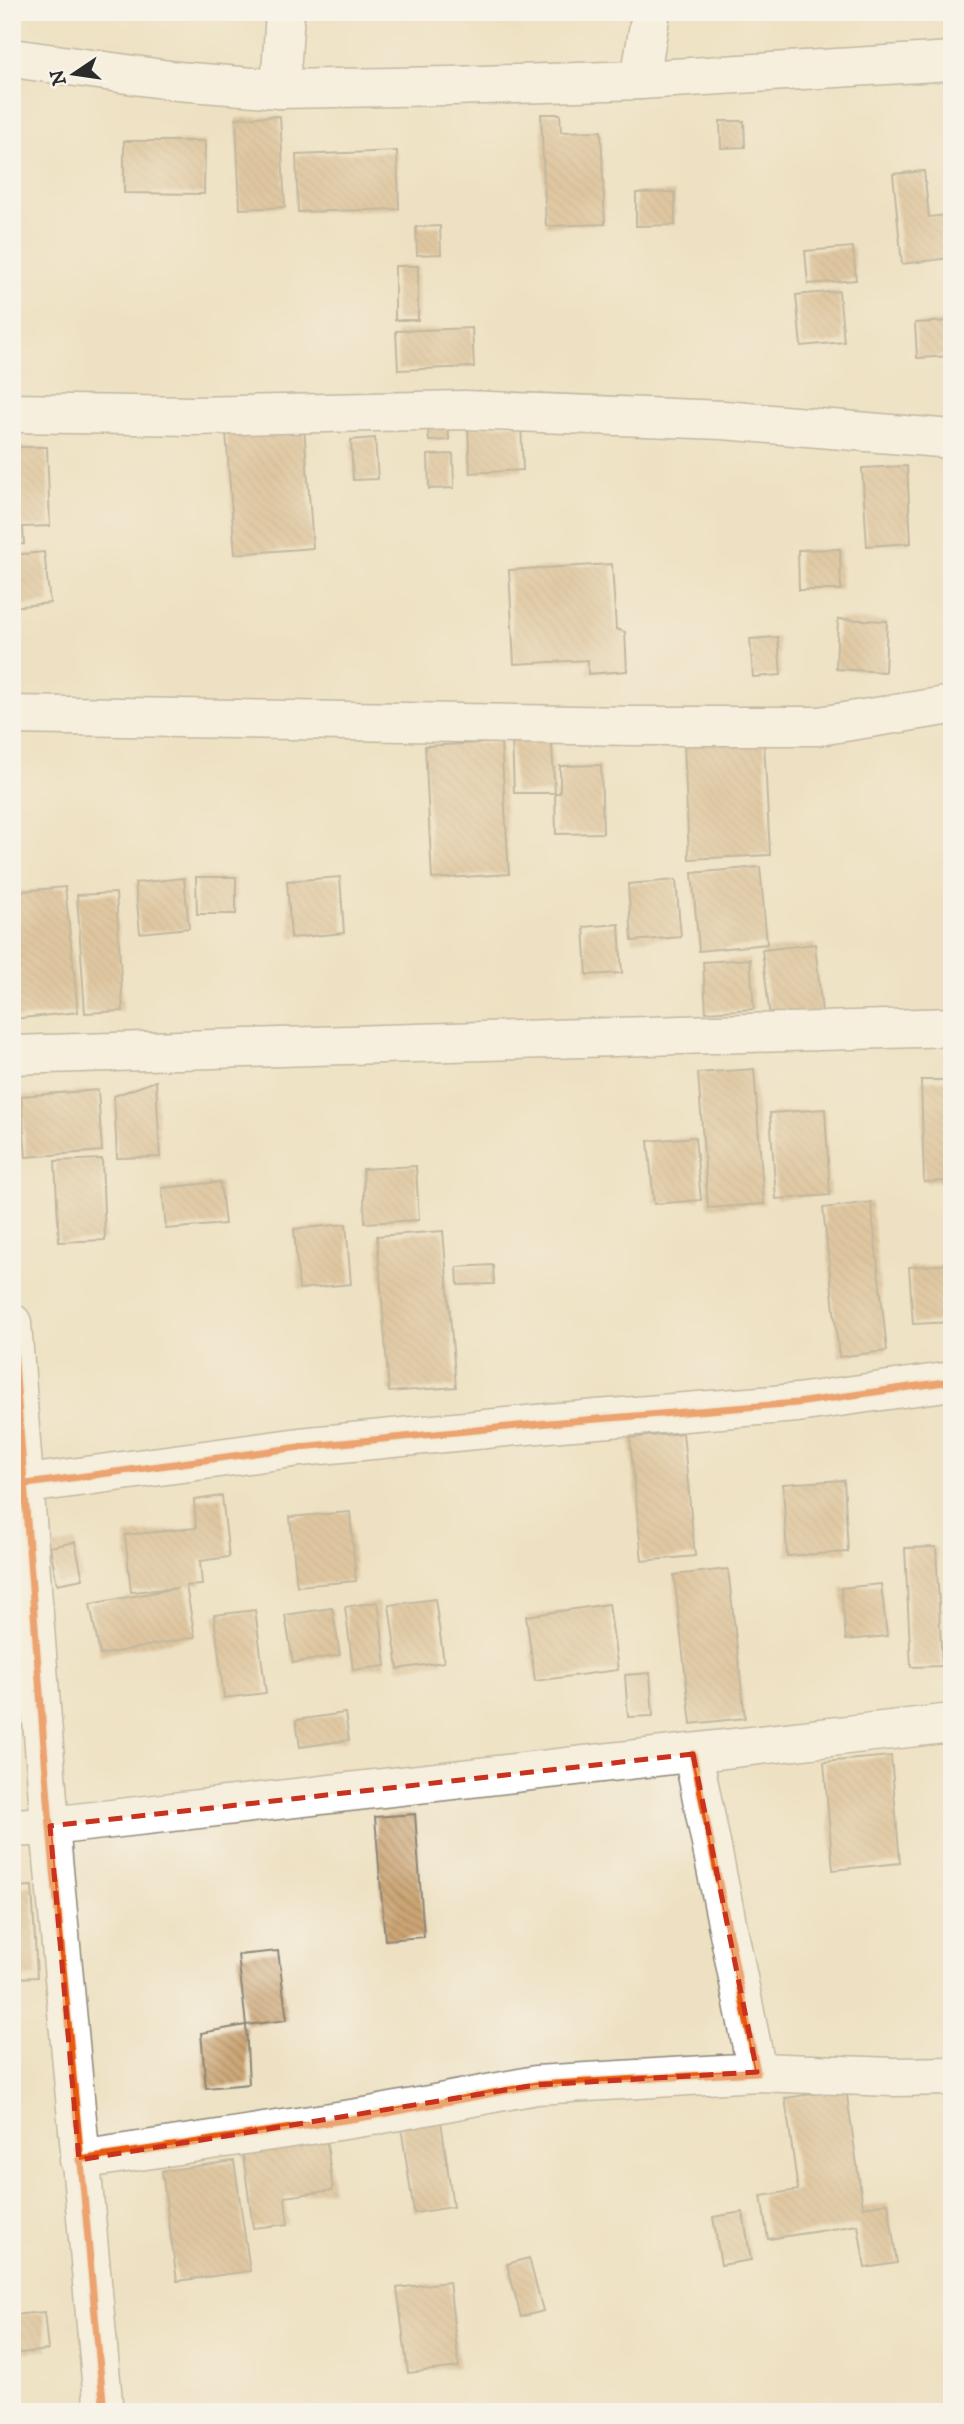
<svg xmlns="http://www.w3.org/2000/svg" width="964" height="2424" font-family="'IM FELL DW Pica',serif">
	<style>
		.building { fill: url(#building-back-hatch) }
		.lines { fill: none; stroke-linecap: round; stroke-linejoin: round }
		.minor-casing { stroke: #8c8677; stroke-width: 41 }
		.tertiary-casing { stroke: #8c8677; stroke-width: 41 }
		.minor { stroke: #fff; stroke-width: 38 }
		.tertiary { stroke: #fff; stroke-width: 38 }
		.cycleway-casing { stroke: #f7f3e8; stroke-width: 11 }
		.cycleway { stroke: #e8590c; stroke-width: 7 }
		.marked { fill: none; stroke: #c8321e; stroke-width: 5; stroke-dasharray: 14 9; stroke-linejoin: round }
	</style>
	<defs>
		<pattern id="building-back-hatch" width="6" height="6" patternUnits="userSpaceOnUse" patternTransform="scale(1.75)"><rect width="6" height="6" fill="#cca575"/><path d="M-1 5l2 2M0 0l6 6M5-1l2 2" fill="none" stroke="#a68760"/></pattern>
	</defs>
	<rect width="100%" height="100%" fill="#f7f3e8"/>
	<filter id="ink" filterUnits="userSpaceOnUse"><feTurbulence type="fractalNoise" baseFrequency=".0143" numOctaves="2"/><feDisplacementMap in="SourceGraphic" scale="14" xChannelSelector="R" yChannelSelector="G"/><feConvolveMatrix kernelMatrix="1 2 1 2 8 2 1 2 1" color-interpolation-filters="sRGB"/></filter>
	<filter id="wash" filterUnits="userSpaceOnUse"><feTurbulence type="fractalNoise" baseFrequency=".00686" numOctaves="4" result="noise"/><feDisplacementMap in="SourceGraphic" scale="28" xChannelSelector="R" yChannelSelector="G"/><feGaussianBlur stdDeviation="1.57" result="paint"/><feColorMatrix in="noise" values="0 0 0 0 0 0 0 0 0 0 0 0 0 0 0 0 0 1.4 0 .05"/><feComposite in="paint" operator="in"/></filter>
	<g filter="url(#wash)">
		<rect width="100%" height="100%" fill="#eee1c3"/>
		<g id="blocks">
			<g class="building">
				<path d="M541 114H560L561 132 601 131 605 224 546 226Z"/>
				<path d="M280 116 285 207 240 209 236 118Z"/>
				<path d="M720 121H744L745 147 721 148Z"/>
				<path d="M124 141H205L204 194 124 193Z"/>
				<path d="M397 151 399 209 298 212 296 155Z"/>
				<path d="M924 171 929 217 946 215 951 258 902 264 893 174Z"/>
				<path d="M675 192V225L636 226V193Z"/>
				<path d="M440 226 441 254 417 255 416 227Z"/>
				<path d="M853 247 856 280 808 284 805 251Z"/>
				<rect x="395" y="266" width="23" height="54"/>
				<path d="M839 291 844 342 801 346 796 295Z"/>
				<path d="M952 321V356L917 358 915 323Z"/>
				<path d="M472 328 474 367 398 370 396 331Z"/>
				<path d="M448 417 449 440 429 441 427 418Z"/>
				<path d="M521 424 523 470 470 473 468 427Z"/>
				<path d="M304 426 313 548 235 554 226 432Z"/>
				<path d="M375 438 378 479 353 480 351 440Z"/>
				<path d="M12 447H47L50 526 23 527 24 544 12 545Z"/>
				<path d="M453 454 454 488 429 489 428 455Z"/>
				<path d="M907 466 911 543 867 546 862 468Z"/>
				<path d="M840 549 841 590H799L798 550Z"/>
				<path d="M44 552 50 603 12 607V555Z"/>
				<path d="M612 564 616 629 625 632 627 671 588 674V660L514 664 509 570Z"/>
				<path d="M838 619 887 621 885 672 836 669Z"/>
				<path d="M778 637 781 675 753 677 750 639Z"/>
				<path d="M551 733 555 793H514L512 735Z"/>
				<path d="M764 741 770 855 689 859 684 744Z"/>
				<path d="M501 742 509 874 432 879 425 746Z"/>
				<path d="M601 765 603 833 556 834 555 793H560V766Z"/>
				<path d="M760 867 767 944 699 951 692 873Z"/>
				<path d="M196 877H236V914H197Z"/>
				<path d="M340 877 344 933 291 938 287 881Z"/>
				<path d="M184 878 189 928 140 933 135 883Z"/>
				<path d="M676 880 681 937 632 941 628 884Z"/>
				<path d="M65 887 78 1012 14 1019 12 892Z"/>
				<path d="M116 893 123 1011 85 1013 77 895Z"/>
				<path d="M619 924 622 973 587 975 584 927Z"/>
				<path d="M815 944 822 1012 770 1018 762 950Z"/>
				<path d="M750 959 754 1009 706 1012 703 962Z"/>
				<path d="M754 1069 764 1204 708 1208 698 1073Z"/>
				<path d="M921 1080H952V1181L924 1182Z"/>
				<path d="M156 1081 160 1157 117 1158 114 1096Z"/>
				<path d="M98 1090 102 1151 26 1157 21 1096Z"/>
				<path d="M825 1109 830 1195 776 1199 770 1113Z"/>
				<path d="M695 1137 701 1200 654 1204 648 1141Z"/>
				<path d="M102 1159 105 1240 59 1242 55 1161Z"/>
				<path d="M416 1166 419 1220 365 1223 363 1169Z"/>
				<path d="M220 1182 225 1224 166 1229 162 1188Z"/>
				<path d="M871 1202 887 1351 839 1357 823 1208Z"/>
				<path d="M346 1224 351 1284 299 1289 294 1229Z"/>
				<path d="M443 1231 456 1387 389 1392 377 1236Z"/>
				<path d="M952 1264V1322L913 1324 909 1267Z"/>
				<path d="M493 1265 494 1284 458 1285 457 1267Z"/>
				<path d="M683 1433 695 1556 642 1561 630 1438Z"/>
				<path d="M844 1480 848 1552 787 1556 783 1484Z"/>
				<path d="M222 1496 229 1557 200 1561 202 1585 186 1586 195 1637 100 1655 90 1604 178 1588 131 1592 125 1535 196 1528 194 1500Z"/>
				<path d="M350 1512 356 1581 297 1586 290 1517Z"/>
				<path d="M75 1542 83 1579 57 1584 50 1547Z"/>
				<path d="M936 1547 942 1666 911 1667 905 1548Z"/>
				<path d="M728 1569 745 1718 691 1724 674 1575Z"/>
				<path d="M881 1584 887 1636 846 1640 841 1588Z"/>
				<path d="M435 1599 444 1662 398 1669 389 1605Z"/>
				<path d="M378 1602 386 1666 353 1670 345 1607Z"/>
				<path d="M609 1604 618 1670 535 1681 526 1616Z"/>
				<path d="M332 1608 340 1655 293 1663 285 1615Z"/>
				<path d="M255 1610 266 1693 224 1698 214 1615Z"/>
				<path d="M650 1673 653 1716 628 1717 625 1675Z"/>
				<path d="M345 1713 349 1740 300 1747 296 1720Z"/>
				<path d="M891 1756 900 1863 833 1870 824 1762Z"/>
				<path d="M415 1814 424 1937 385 1940 375 1817Z"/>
				<path d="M32 1886 37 1977 14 1978 12 1887Z"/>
				<path d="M278 1951 287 2020 246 2025 238 1955Z"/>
				<path d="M246 2025 249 2084 206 2088 201 2033Z"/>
				<path d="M846 2089 863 2207 888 2203 897 2263 865 2268 858 2225 768 2239 761 2196 798 2190 785 2098Z"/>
				<path d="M440 2114 453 2207 414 2213 400 2120Z"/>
				<path d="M326 2136 333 2190 285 2197 288 2224 253 2228 242 2148Z"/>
				<path d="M234 2161 250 2271 177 2281 162 2171Z"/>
				<path d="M743 2212 751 2260 721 2265 713 2217Z"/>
				<path d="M529 2258 543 2311 521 2317 507 2264Z"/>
				<path d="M449 2282 459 2367 408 2373 397 2288Z"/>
				<path d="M44 2312 48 2350 12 2354V2315Z"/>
			</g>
		</g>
	</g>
	<g filter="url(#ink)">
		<use href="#blocks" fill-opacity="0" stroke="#8c8677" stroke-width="2"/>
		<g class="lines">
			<g class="minor-casing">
				<g id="minor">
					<path d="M280 89 285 12"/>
					<path d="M12 413 193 416 464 410 723 420 952 439"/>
					<path d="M12 715 633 726H819L952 705"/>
					<path d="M12 1055 952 1027"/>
					<path d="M12 1323 50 1826 104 2412"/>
					<path d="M12 1486 300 1447 548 1423 797 1403 952 1381"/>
					<path d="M12 1828 50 1826 952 1723"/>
					<path d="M757 2072 894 2077 952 2076"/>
					<path d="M79 2160 371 2116 536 2085 757 2072 693 1754"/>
				</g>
			</g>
			<g class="tertiary-casing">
				<g id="tertiary">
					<path d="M12 58 177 81 280 89 451 86 640 80 952 61"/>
					<path d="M640 80 651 12"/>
				</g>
			</g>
			<use href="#minor" class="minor"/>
			<use href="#tertiary" class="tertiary"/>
			<g class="cycleway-casing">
				<g id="cycleway">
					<path d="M12 1323 50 1826 104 2412"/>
					<path d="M12 1486 300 1447 548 1423 797 1403 952 1381"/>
					<path d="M79 2160 371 2116 536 2085 757 2072 693 1754"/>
				</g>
			</g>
			<use href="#cycleway" class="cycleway"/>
		</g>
	</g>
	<path d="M0 0H964V2424H0ZM693 1754 757 2072 536 2085 79 2160 50 1826Z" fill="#eee1c3" fill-opacity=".55" fill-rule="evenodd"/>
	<path class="marked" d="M693 1754 757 2072 536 2085 79 2160 50 1826Z"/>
	<rect width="964" height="2424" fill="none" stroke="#f7f3e8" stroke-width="42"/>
	<g transform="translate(74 74) rotate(257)" stroke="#f7f3e8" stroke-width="5" paint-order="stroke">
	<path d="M0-5L12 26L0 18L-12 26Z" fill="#2b2b2b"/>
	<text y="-10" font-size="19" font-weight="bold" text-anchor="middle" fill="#2b2b2b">N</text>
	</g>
</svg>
